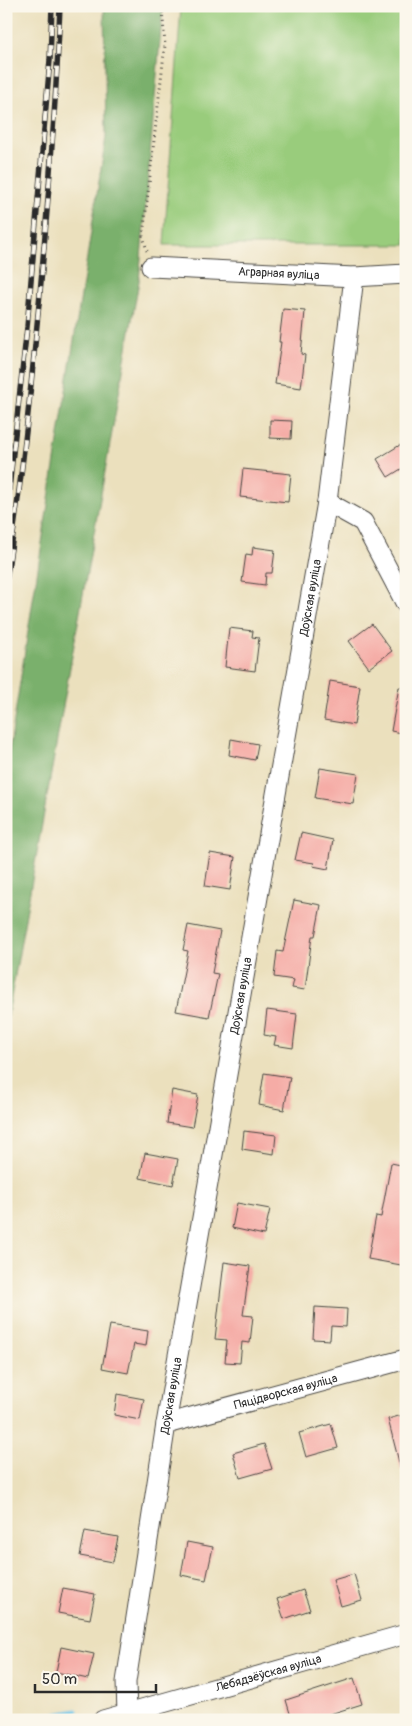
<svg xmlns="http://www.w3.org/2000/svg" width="412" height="1726" font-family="Pangolin,sans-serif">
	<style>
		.green { fill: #99cc7c; stroke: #627c54 }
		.forest { fill: #7ab06c; stroke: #526e4c }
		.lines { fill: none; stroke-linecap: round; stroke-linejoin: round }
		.stream { stroke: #69c3e7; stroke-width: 5 }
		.building { fill: #f5aca6 }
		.minor-casing { stroke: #484641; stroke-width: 21 }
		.path { stroke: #484641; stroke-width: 3; stroke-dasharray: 1 4; stroke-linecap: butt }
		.minor { stroke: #fff; stroke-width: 19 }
		.rail-casing { stroke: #2b2b2b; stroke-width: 5.5 }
		.rail { stroke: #fbf7ec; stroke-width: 4; stroke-dasharray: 11; stroke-linecap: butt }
		.labels { text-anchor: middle; stroke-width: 5; stroke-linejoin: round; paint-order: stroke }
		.street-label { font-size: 12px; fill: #2b2b2b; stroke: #fbf7ec }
	</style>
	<rect width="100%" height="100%" fill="#fbf7ec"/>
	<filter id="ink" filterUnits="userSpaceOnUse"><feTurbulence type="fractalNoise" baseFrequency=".02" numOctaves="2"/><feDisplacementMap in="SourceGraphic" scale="10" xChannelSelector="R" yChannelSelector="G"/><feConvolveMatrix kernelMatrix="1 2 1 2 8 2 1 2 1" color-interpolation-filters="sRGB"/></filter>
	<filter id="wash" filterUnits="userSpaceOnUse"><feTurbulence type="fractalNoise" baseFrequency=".0096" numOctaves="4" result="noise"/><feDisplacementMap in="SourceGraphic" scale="20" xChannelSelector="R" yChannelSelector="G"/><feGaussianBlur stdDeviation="1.12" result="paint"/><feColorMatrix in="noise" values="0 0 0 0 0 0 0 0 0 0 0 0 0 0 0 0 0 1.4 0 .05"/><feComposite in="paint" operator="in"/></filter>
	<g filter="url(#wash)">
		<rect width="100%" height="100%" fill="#ebe0bd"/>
		<path class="green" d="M181 6H406V245H164Z"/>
		<path class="forest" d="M104 6H163L139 281 6 1026V771L106 137Z"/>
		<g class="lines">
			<path class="stream" d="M31 1720 76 1711"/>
		</g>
		<g id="blocks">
			<g class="building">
				<path d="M283 309 305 311 301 354 305 355 301 388 275 384 281 342H279Z"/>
				<path d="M270 420 292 421 291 439 270 438Z"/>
				<path d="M400 445 406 454V466L388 477 377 459Z"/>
				<path d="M243 469 291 474 288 502 240 497Z"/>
				<path d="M253 547 275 550 272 573H266L265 585 242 582 246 554 252 555Z"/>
				<path d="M372 624 392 651 369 668 349 641Z"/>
				<path d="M229 628 253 631 252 637 259 638 255 671 225 667Z"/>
				<path d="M330 681 360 686 354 725 324 720Z"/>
				<path d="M399 687 406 688V734L391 731Z"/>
				<path d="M231 739 258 744 255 760 229 755Z"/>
				<path d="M320 768 358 774 353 804 315 798Z"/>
				<path d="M301 833 333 840 328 869 313 866 314 863 295 860Z"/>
				<path d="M210 853 235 857 230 890 205 886Z"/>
				<path d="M294 900 321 905 315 936H312L305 990 292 988 294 980 274 977 277 951 283 952Z"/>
				<path d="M188 925 220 931 212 973 218 974 209 1017 176 1011 188 951 183 950Z"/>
				<path d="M267 1010 297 1014 293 1048 274 1045 276 1037 264 1035Z"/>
				<path d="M264 1073 290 1077 284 1110 259 1105Z"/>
				<path d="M172 1090 198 1095 192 1127 167 1123Z"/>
				<path d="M244 1131 276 1135 274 1154 242 1149Z"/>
				<path d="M145 1153 178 1159 173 1185 140 1178Z"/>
				<path d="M391 1163 406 1166V1236L401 1265 368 1259 376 1216 381 1217Z"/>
				<path d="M237 1203 270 1209 264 1235 232 1228Z"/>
				<path d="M224 1262 250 1266 243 1315 253 1316 250 1343 242 1342 240 1363 225 1362 227 1340 215 1339Z"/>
				<path d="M315 1307 347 1309 346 1327 331 1326 330 1340 313 1339Z"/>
				<path d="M110 1325 148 1331 146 1346 134 1344 128 1373 102 1368Z"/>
				<path d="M117 1394 144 1399 140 1420 114 1415Z"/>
				<path d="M406 1414V1469L401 1470 388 1419Z"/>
				<path d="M331 1424 338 1448 306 1457 299 1433Z"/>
				<path d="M264 1444 272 1469 240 1478 233 1453Z"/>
				<path d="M85 1531 118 1537 113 1562 80 1556Z"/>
				<path d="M187 1542 213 1547 206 1580 181 1575Z"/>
				<path d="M354 1574 362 1600 341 1606 333 1580Z"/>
				<path d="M63 1588 95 1594 90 1619 58 1613Z"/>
				<path d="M303 1590 310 1610 284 1619 277 1599Z"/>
				<path d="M61 1647 94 1654 88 1679 56 1672Z"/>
				<path d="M354 1678 362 1704 311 1720H292L286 1700Z"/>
			</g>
		</g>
	</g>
	<g filter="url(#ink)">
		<use href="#blocks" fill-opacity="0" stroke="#484641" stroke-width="1"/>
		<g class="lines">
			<g class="minor-casing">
				<g id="minor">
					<path id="s1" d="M151 267 354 277 406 274"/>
					<path d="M327 502 363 522 406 604"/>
					<path id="s2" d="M166 1424 406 1359"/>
					<path id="s3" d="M127 1714 126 1682 166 1424 327 502 354 277"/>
					<path id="s4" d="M103 1720 406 1634"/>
				</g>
			</g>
			<path class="path" d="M147 251 143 236 165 45 162 6"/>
			<use href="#minor" class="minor"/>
			<g class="rail-casing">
				<g id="rail">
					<path d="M6 516 27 327 50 60 52 6"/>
					<path d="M6 581C21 489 30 397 39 304 48 205 56 106 60 6"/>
				</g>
			</g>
			<use href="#rail" class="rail"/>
		</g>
	</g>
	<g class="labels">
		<g class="street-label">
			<text dy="4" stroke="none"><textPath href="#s1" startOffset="128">Аграрная вуліца</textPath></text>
			<text dy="4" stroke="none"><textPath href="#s3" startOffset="1132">Доўская вуліца</textPath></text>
			<text dy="4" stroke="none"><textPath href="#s3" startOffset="728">Доўская вуліца</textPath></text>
			<text dy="4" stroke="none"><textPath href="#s2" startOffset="124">Пяцідворская вуліца</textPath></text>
			<text dy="4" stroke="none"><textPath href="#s3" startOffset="322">Доўская вуліца</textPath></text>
			<text dy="4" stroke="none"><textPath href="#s4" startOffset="172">Лебядзёўская вуліца</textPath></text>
		</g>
	</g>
	<rect width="412" height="1726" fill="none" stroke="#fbf7ec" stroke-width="25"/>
	<path d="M35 1684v8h121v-8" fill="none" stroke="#2b2b2b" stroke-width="2.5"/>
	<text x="42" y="1684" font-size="15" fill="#2b2b2b" stroke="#fbf7ec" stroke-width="4" paint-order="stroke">50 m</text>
</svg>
